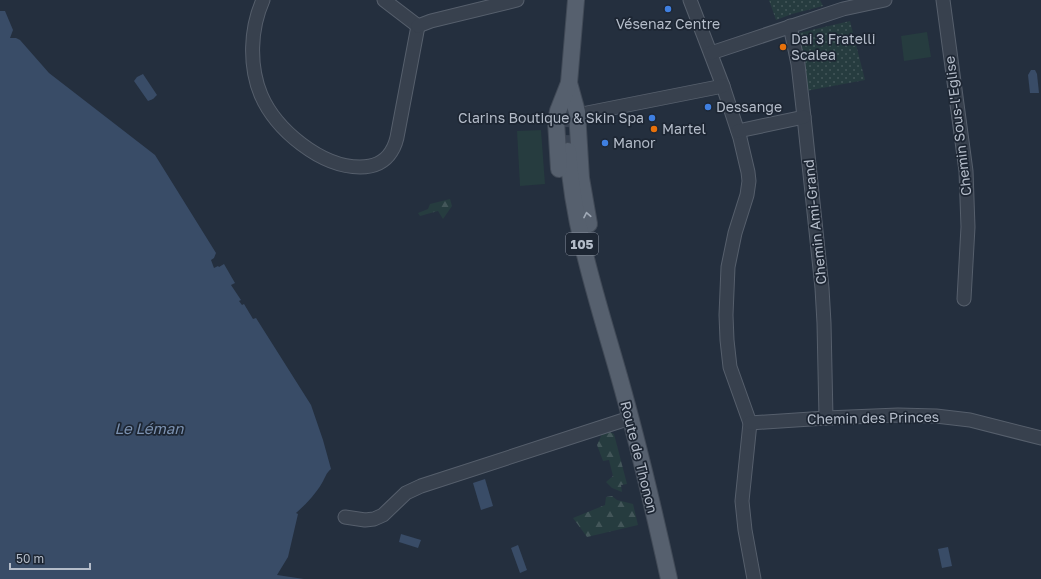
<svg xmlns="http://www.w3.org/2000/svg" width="1041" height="579" font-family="'Golos Text',sans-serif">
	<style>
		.grass { fill: url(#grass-dots) }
		.forest { fill: url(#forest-firs) }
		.pitch { fill: #263c3f }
		.water { fill: #394c67 }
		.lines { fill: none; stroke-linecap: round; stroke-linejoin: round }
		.major-tunnel { stroke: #3a4453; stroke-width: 16; stroke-dasharray: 16 8; stroke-linecap: butt }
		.minor-casing { stroke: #565f6c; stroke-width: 15 }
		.major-casing { stroke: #414a57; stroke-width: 18 }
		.minor { stroke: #38414e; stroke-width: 13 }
		.major { stroke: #56606e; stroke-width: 16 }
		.oneway { stroke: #a1aab7 }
		.shop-dot { fill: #3f7fe0; stroke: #1d2633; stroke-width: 1.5 }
		.food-dot { fill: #e8710a; stroke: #1d2633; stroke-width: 1.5 }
		.labels { text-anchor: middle; stroke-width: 3.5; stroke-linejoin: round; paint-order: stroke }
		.shield { fill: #1d2633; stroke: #878f9c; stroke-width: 1 }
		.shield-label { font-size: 13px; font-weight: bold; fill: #b4bcc9 }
		.poi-label { font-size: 14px; fill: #b4bcc9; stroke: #1d2633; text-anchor: start }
		.street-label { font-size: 14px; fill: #b4bcc9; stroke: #1d2633 }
		.water-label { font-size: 15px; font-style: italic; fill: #7c92b1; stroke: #1d2633 }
	</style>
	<defs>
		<pattern id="grass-dots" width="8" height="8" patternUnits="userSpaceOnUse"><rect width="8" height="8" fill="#263c3f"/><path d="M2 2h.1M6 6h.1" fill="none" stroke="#435659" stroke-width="1.8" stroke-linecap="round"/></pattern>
		<pattern id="forest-firs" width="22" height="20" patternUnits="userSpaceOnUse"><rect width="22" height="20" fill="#263c3f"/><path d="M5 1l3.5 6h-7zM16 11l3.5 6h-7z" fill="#435659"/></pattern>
	</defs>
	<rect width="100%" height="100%" fill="#242f3e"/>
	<g class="grass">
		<path d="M769 0H820L823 6 792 14 776 20Z"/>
		<path d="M850 21 865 80 806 91 799 33Z"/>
	</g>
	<g class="forest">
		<path d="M450 199 452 206 443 219 438 211 420 216 418 213 428 209 430 204Z"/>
		<path d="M610 432 614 434 627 484 621 485 622 492 612 488 606 482 613 476 609 460 603 461 597 445 602 434Z"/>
		<path d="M612 496 617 500 633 504 638 525 587 537 573 518 605 505 606 497Z"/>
	</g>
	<g class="pitch">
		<path d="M927 32 931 57 904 61 901 36Z"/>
		<path d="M541 130 545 184 520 186 517 131Z"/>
	</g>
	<g class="water">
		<path d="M0 11H5L13 30 10 38H16L20 40 49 73 155 155 216 253 214 258 211 260 214 268 218 266 219 267 224 264 235 283 231 285 241 300 239 301 242 305 244 304 253 319 256 318 311 405 323 440 331 469C326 473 325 478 322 483 315 495 306 504 296 513L298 514 288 557 277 575 304 579H0Z"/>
		<path d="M1031 70H1035L1037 74 1039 93H1030L1028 75Z"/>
		<path d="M143 74 157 95C153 99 154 99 148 101L134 81 137 77Z"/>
		<path d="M485 479 493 506 481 510 473 483Z"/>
		<path d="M401 534 421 540 418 548 399 542Z"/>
		<path d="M518 545 527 570 520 573 511 548Z"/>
		<path d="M948 547 952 566 942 568 938 549Z"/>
	</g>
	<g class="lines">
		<path class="major-tunnel" d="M568 151 569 87"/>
		<g class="minor-casing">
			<g id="minor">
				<path d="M263 0C250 29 249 66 261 95 276 130 321 167 360 167 372 167 384 163 391 152 395 146 397 139 398 132L418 26"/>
				<path d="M384 0 418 26"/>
				<path d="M690 0 723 86 740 138 748 172 749 181 747 195 735 233 728 267 726 315 727 340 730 367 750 423 742 501 745 530 754 579"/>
				<path d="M943 0 966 171 968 227 964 299"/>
				<path d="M418 26 431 21 517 0"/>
				<path d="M790 26 798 64 804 117 822 288 824 323 826 418"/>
				<path d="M711 53 843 9 885 0"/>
				<path d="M577 115 723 86"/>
				<path d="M738 131 804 117"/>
				<path d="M750 423 826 418 898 415 936 416 970 420 1041 438"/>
				<path d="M345 517 365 520 374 519 383 515 406 493 421 486 630 418"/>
			</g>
		</g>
		<g class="major-casing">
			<g id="major">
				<path d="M569 83 577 112 581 178 589 224"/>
				<path d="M568 151C573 228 598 302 619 376 638 443 654 511 669 579"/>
				<path d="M559 169 556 121 558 111 569 83 576 0"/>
			</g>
		</g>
		<use href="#minor" class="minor"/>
		<use href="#major" class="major"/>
	</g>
	<defs><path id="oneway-chevron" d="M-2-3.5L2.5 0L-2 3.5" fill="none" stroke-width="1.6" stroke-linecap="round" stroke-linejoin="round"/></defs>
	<use class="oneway" href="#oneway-chevron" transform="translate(587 215) rotate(-101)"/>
	<g class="shop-dot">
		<circle cx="668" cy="9" r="4"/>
		<circle cx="708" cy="107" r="4"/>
		<circle cx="652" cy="118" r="4"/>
		<circle cx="605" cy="143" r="4"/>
	</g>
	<g class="food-dot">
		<circle cx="783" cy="47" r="4"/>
		<circle cx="654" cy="129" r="4"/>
	</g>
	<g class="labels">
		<rect class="shield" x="566" y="233" width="32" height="22" rx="3"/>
		<g class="shield-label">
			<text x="582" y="249">105</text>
		</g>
		<g class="poi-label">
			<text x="668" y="29" text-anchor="middle">Vésenaz Centre</text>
			<text x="791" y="44">Dai 3 Fratelli<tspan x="791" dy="16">Scalea</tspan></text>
			<text x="716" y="112">Dessange</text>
			<text x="644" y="123" text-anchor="end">Clarins Boutique &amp; Skin Spa</text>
			<text x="662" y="134">Martel</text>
			<text x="613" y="148">Manor</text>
		</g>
		<g class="street-label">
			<text transform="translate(958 126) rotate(-97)" y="5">Chemin Sous-l'Eglise</text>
			<text transform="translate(815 222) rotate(-96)" y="5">Chemin Ami-Grand</text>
			<text transform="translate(873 418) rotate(-1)" y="5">Chemin des Princes</text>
			<text transform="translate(639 457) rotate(76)" y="5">Route de Thonon</text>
		</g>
		<g class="water-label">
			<text x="149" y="434">Le Léman</text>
		</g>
	</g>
	<path d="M10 563v6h80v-6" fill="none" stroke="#b4bcc9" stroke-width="2"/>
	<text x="16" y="563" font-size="12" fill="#b4bcc9" stroke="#1d2633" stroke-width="3" paint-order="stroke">50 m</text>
</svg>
